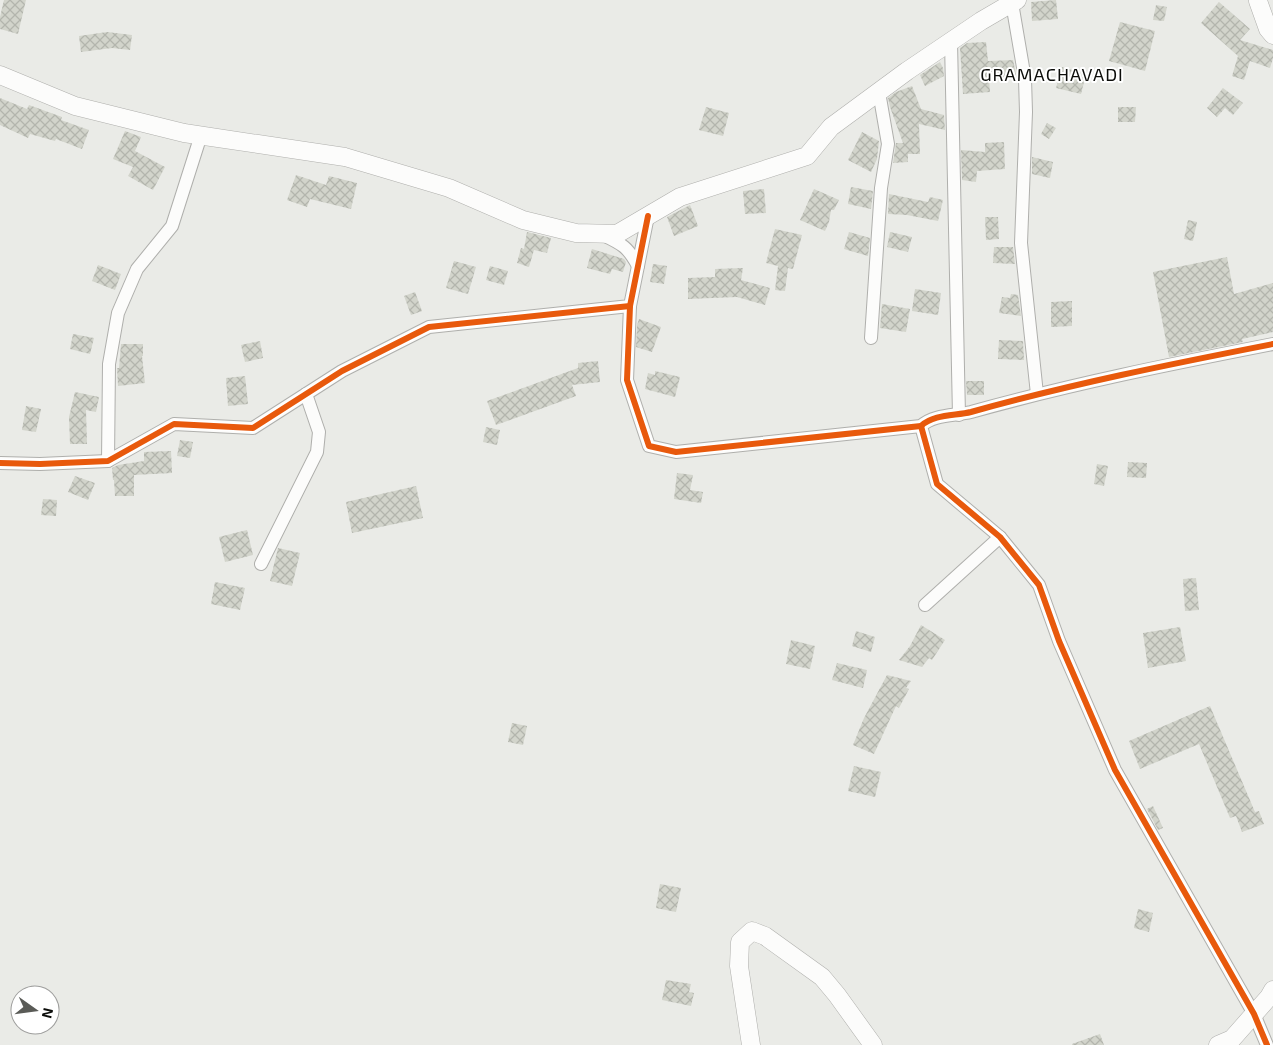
<svg xmlns="http://www.w3.org/2000/svg" width="1273" height="1045" font-family="'Exo 2',sans-serif">
	<style>
		.building { fill: url(#building-cross-hatch) }
		.lines { fill: none; stroke-linecap: round; stroke-linejoin: round }
		.street-casing { stroke: #afafac; stroke-width: 14 }
		.secondary-casing { stroke: #afafac; stroke-width: 19 }
		.street { stroke: #fcfcfb; stroke-width: 12 }
		.secondary { stroke: #fcfcfb; stroke-width: 18 }
		.cycleway-casing { stroke: #fff; stroke-width: 9 }
		.cycleway { stroke: #e8590c; stroke-width: 6 }
		.labels { text-anchor: middle; stroke-width: 4; stroke-linejoin: round; paint-order: stroke }
		.quarter-label { font-size: 18px; letter-spacing: 1px; fill: #0c0d0a; stroke: #fff }
	</style>
	<defs>
		<pattern id="building-cross-hatch" width="8" height="8" patternUnits="userSpaceOnUse" patternTransform="scale(1.25)"><rect width="8" height="8" fill="#d2d4cb"/><path d="M0 0l8 8M0 8l8-8" fill="none" stroke="#b3b5ad"/></pattern>
	</defs>
	<rect width="100%" height="100%" fill="#eaebe7"/>
	<g class="building">
		<path d="M4 0H26L18 34 0 29V17Z"/>
		<path d="M1056 0 1058 19 1032 21 1031 2Z"/>
		<path d="M1219 2 1250 29 1240 40 1273 50V58L1270 68 1250 61 1244 80 1232 76 1238 56 1201 23Z"/>
		<path d="M1156 5 1167 7 1164 21 1153 20Z"/>
		<path d="M1120 22 1155 31 1145 71 1109 61Z"/>
		<path d="M107 32 132 35 130 50 112 48 81 52 79 36Z"/>
		<path d="M986 42 988 61 1013 60 1017 78 989 79 990 92 963 94 960 48 967 43Z"/>
		<path d="M940 62 943 68 944 76 925 86 920 75Z"/>
		<path d="M1062 67 1086 74 1081 94 1056 88Z"/>
		<path d="M912 86 921 109 944 115 945 130 919 124 920 154H908V162L893 163 896 143H903L890 107 888 98 896 92Z"/>
		<path d="M1223 88 1243 103 1233 115 1225 108 1217 117 1207 108Z"/>
		<path d="M0 98 27 109 29 105 62 117 61 120 89 130 82 149 56 139 55 141 30 134 28 138 0 125Z"/>
		<path d="M706 107 729 113 723 136 699 130Z"/>
		<path d="M1118 107H1136L1135 122H1118Z"/>
		<path d="M1047 123 1056 128 1049 139 1041 134Z"/>
		<path d="M125 131 141 137 135 151 165 167 153 190 128 176 133 167 113 159Z"/>
		<path d="M862 132 879 141 877 159 871 172 848 160Z"/>
		<path d="M1004 142 1005 169 977 171 976 182 962 180 961 150 985 152V143Z"/>
		<path d="M1032 157 1053 162 1050 178 1032 174Z"/>
		<path d="M296 175 326 185 329 176 357 183 351 209 310 199 307 207 287 200Z"/>
		<path d="M851 187 873 191 871 209 848 204Z"/>
		<path d="M764 189 766 213 745 214 743 191Z"/>
		<path d="M814 189 839 200 834 210H831L829 222 825 231 800 220Z"/>
		<path d="M889 194 928 202 930 197 943 200 938 221 907 215 888 214Z"/>
		<path d="M690 205 698 226 674 236 667 217Z"/>
		<path d="M985 217H998L999 239 986 240Z"/>
		<path d="M1188 220 1197 222 1193 241 1184 239Z"/>
		<path d="M775 229 802 235 793 269 788 268 785 291 775 290 778 266 766 263Z"/>
		<path d="M527 232 551 238 547 253 534 250 529 267 517 263 521 248 524 249Z"/>
		<path d="M849 232 870 238 868 256 844 249Z"/>
		<path d="M890 232 912 237 908 252 887 247Z"/>
		<path d="M994 247H1013L1015 264 993 263Z"/>
		<path d="M592 249 624 259 626 262 623 272 612 269 610 274 587 268Z"/>
		<path d="M1227 257 1234 294 1273 283V332L1242 339 1243 342 1169 357 1153 272Z"/>
		<path d="M454 261 476 267 468 294 446 288Z"/>
		<path d="M653 264 667 266 664 284 650 282Z"/>
		<path d="M98 265 121 274 115 290 92 281Z"/>
		<path d="M490 266 508 271 504 285 486 280Z"/>
		<path d="M743 268 741 280 770 288 765 305 737 297 688 299V278L715 277V269Z"/>
		<path d="M915 289 941 293 938 315 912 311Z"/>
		<path d="M415 292 422 311 411 315 404 296Z"/>
		<path d="M1011 294 1018 295 1021 316 999 313 1002 297 1010 298Z"/>
		<path d="M1072 301V326L1051 327V302Z"/>
		<path d="M882 304 910 309 906 332 880 328Z"/>
		<path d="M639 319 661 327 652 352 636 347 637 325Z"/>
		<path d="M73 334 94 338 90 354 70 349Z"/>
		<path d="M999 340 1023 341 1024 360 998 359Z"/>
		<path d="M260 341 263 358 245 362 241 345Z"/>
		<path d="M121 344H143V356H142L145 383 118 386 117 368H119Z"/>
		<path d="M598 361 600 382 572 385 576 396 496 425 487 401 578 368V363Z"/>
		<path d="M655 371 680 377 675 397 645 389 648 373 655 375Z"/>
		<path d="M245 376 248 404 228 406 226 378Z"/>
		<path d="M966 381H984V395H967Z"/>
		<path d="M75 392 99 397 96 412 86 410 87 444H70L69 417Z"/>
		<path d="M26 406 41 409 36 432 22 430Z"/>
		<path d="M486 427 500 430 497 445 483 442Z"/>
		<path d="M180 440 193 442 190 458 177 456Z"/>
		<path d="M171 451 172 473 134 475V496H115L114 480H113L112 468 118 465 144 461V452Z"/>
		<path d="M1128 462 1147 463 1146 478 1127 477Z"/>
		<path d="M1097 464 1108 466 1104 486 1094 484Z"/>
		<path d="M677 473 693 475 690 490 703 492 701 503 674 499Z"/>
		<path d="M75 476 95 483 88 500 68 492Z"/>
		<path d="M416 486 423 518 352 533 346 502Z"/>
		<path d="M43 499 57 500 56 516 41 515Z"/>
		<path d="M247 530 253 555 225 562 219 537Z"/>
		<path d="M278 548 300 553 292 586 270 581Z"/>
		<path d="M1196 578 1199 610 1185 611 1183 579Z"/>
		<path d="M215 582 245 588 240 610 211 604Z"/>
		<path d="M921 625 945 640 932 660 929 658 922 667 899 660 910 646Z"/>
		<path d="M1180 627 1186 661 1148 668 1143 633Z"/>
		<path d="M856 631 875 637 871 652 852 646Z"/>
		<path d="M791 640 815 646 810 669 786 664Z"/>
		<path d="M837 663 867 670 863 688 832 680Z"/>
		<path d="M887 675 911 681 906 688 909 689 899 708 896 706 874 754 853 745 864 718Z"/>
		<path d="M1210 706 1255 812 1259 811 1264 824 1242 832 1236 816 1230 818 1199 744 1140 769 1129 741Z"/>
		<path d="M512 723 527 726 523 745 508 742Z"/>
		<path d="M854 766 881 772 875 797 848 791Z"/>
		<path d="M1153 806 1163 828 1158 830 1147 809Z"/>
		<path d="M660 884 681 888 676 912 656 908Z"/>
		<path d="M1138 909 1153 913 1149 932 1134 928Z"/>
		<path d="M666 980 691 984 689 992 694 993 691 1006 662 1000Z"/>
		<path d="M1100 1034 1104 1045H1072V1044Z"/>
	</g>
	<g class="lines">
		<g class="street-casing">
			<g id="street">
				<path d="M1012 3 1025 79 1026 112 1021 243 1037 394"/>
				<path d="M951 42 959 415"/>
				<path d="M603 235C622 244 628 247 638 266"/>
				<path d="M630 306 627 380 649 446 676 452 921 426C934 414 955 416 971 412 1071 384 1171 364 1273 344"/>
				<path d="M871 338 881 188 888 144 879 92"/>
				<path d="M921 426 937 484 1000 537 1039 585 1059 641 1115 770 1254 1014 1267 1045"/>
				<path d="M108 461 109 364 118 313 137 269 172 226 201 135"/>
				<path d="M0 463 40 464 108 461 174 424 253 428 342 371 429 327 630 306 648 216"/>
				<path d="M261 564 317 452 319 432 306 394"/>
				<path d="M925 605 1000 537"/>
			</g>
		</g>
		<g class="secondary-casing">
			<g id="secondary">
				<path d="M1258 1 1268 29 1273 35"/>
				<path d="M0 75 75 106 184 133 345 157 449 188 523 220 576 233 617 234 680 197 807 156 831 127 907 71 981 21 1017 0"/>
				<path d="M751 1045 739 966 740 942 752 931 765 936 822 977 837 995 873 1045"/>
				<path d="M1218 1045 1232 1039 1269 997 1273 990"/>
			</g>
		</g>
		<use href="#street" class="street"/>
		<use href="#secondary" class="secondary"/>
		<g class="cycleway-casing">
			<g id="cycleway">
				<path d="M630 306 627 380 649 446 676 452 921 426C934 414 955 416 971 412 1071 384 1171 364 1273 344"/>
				<path d="M921 426 937 484 1000 537 1039 585 1059 641 1115 770 1254 1014 1267 1045"/>
				<path d="M0 463 40 464 108 461 174 424 253 428 342 371 429 327 630 306 648 216"/>
			</g>
		</g>
		<use href="#cycleway" class="cycleway"/>
	</g>
	<g class="labels">
		<g class="quarter-label">
			<text x="1052" y="81">GRAMACHAVADI</text>
		</g>
	</g>
	<g transform="translate(35 1010) rotate(104)"><circle r="24" fill="#ffffff" stroke="#9e9e9d"/>
	<path d="M0-4L9 19L0 12L-9 19Z" fill="#5a5b57"/>
	<text y="-8" font-size="14" font-weight="bold" text-anchor="middle" fill="#0c0d0a">N</text>
	</g>
</svg>
